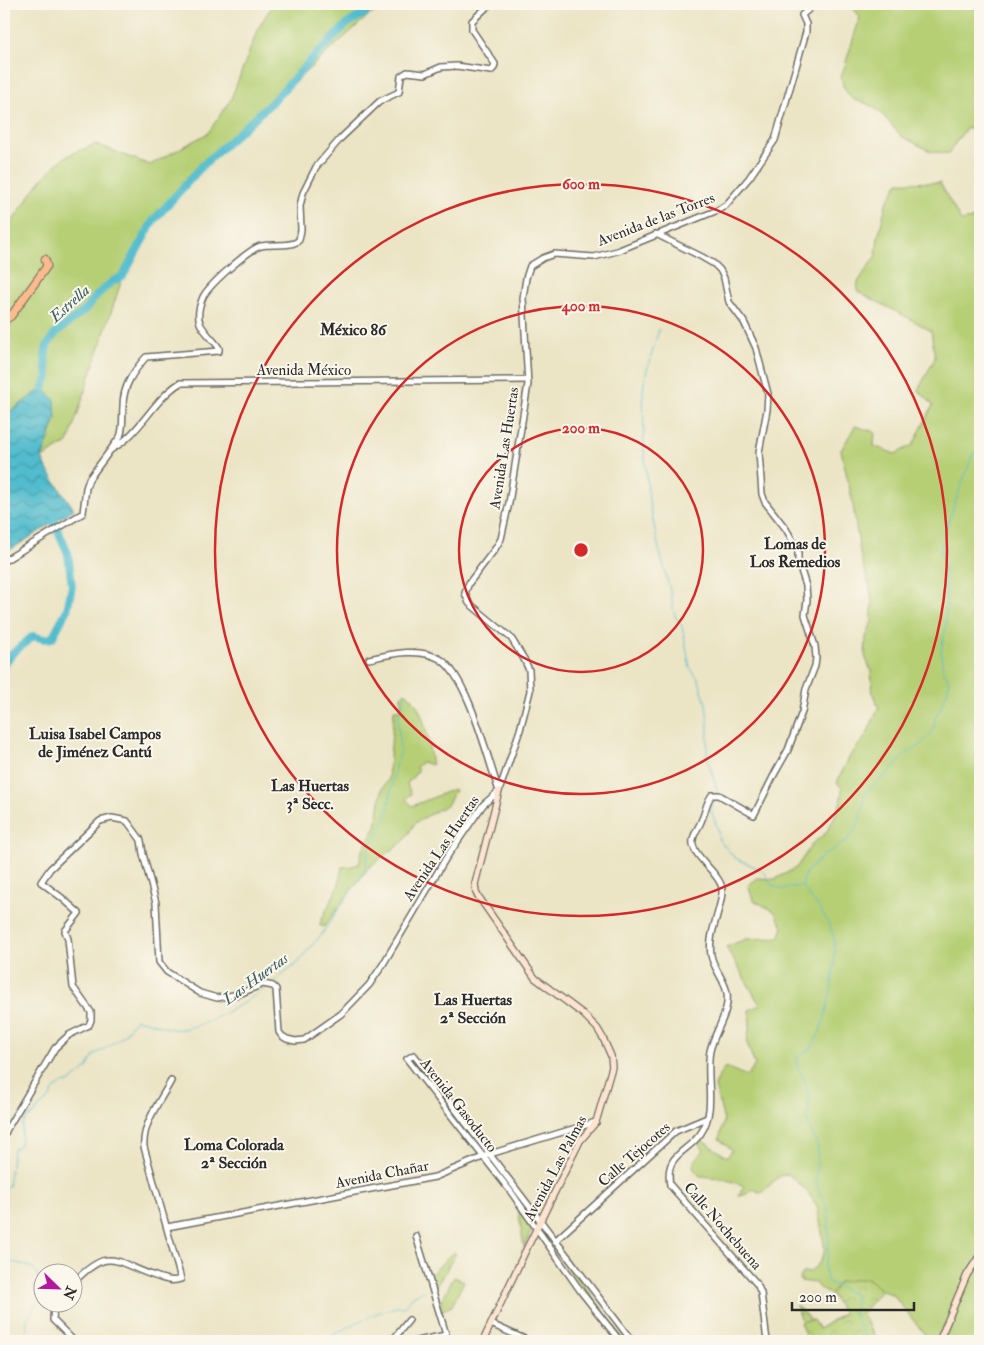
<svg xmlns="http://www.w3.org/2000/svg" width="984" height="1345" font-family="'IM FELL Double Pica',serif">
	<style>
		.grass { fill: #b6cf74; stroke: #707d50 }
		.park { fill: url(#park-crowns); stroke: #707d50 }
		.water { fill: url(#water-waves); stroke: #3e747c }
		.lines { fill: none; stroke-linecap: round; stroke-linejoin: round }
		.stream { stroke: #51bccd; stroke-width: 1 }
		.river { stroke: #51bccd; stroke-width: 8 }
		.tertiary-casing { stroke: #6e6c61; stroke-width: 8 }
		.secondary-casing { stroke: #6e6c61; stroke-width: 8 }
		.trunk-casing { stroke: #6e6c61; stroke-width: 9 }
		.tertiary { stroke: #fff; stroke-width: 5 }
		.secondary { stroke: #fde4d1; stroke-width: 5.5 }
		.trunk { stroke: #fbbb8d; stroke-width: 7 }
		.ring { fill: none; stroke: #d62828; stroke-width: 2.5 }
		.labels { text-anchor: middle; stroke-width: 4; stroke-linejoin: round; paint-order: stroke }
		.street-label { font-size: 15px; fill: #2b2b2b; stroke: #fbf7ec }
		.water-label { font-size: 16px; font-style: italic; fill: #385e64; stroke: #fbf7ec }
		.neighbourhood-label { font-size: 16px; font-weight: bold; fill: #2b2b2b; stroke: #fbf7ec }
		.centre { fill: #d62828; stroke: #fbf7ec; stroke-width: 2.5 }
		.ring-label { font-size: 15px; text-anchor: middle; font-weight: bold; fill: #d62828; stroke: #fbf7ec; stroke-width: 4; stroke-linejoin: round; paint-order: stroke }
	</style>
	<defs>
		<pattern id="park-crowns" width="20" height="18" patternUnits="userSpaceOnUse" patternTransform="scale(1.25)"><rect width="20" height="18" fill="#b6cf74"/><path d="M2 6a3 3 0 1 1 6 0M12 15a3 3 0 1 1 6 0" fill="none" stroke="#9db265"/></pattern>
		<pattern id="water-waves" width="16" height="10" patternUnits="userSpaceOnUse" patternTransform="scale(1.25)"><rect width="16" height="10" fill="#51bccd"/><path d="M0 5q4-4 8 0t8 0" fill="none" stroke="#4399a7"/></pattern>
	</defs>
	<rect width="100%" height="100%" fill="#fbf7ec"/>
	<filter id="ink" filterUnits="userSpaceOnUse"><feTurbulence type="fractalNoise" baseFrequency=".02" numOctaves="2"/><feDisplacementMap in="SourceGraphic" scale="10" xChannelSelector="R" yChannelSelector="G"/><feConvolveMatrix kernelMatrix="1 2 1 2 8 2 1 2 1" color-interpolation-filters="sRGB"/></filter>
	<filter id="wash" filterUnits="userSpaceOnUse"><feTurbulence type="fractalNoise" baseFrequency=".0096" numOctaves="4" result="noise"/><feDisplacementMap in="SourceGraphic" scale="20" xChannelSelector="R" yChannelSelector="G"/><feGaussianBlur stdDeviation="1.12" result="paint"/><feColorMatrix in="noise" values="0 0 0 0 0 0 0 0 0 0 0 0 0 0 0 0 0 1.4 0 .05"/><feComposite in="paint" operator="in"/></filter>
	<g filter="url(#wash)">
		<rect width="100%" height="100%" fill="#ebe4c5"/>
		<g class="grass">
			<path d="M273 4H394L369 15 203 165 153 221 123 276 68 443 42 458 56 418 43 388 4 416V232C25 207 38 175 67 156 76 151 87 148 96 144L150 165 208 133 231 99 258 29Z"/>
			<path d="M850 4H980V128H966L948 154 930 151 901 136 879 111 868 104 854 100 844 89 841 78 860 17Z"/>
			<path d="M899 182 940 183 961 221 973 219 980 210V1341H930L893 1295 880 1289 861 1313 878 1341H809L796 1305 819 1329 844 1313 835 1297 819 1288 815 1283 800 1281V1277L802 1273 810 1272 819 1263 825 1250 820 1221 817 1206 806 1190 788 1174 780 1176 761 1193 753 1189 747 1194 740 1196 739 1194 744 1186C731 1180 715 1177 700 1176L693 1168 694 1161 704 1150 697 1142 700 1139 727 1157 732 1150 719 1139 724 1121 715 1086 720 1074 725 1067 747 1076 755 1065 747 1043 750 1024 749 1010 760 1005 726 947 746 939 779 938 783 927 774 911 753 900 748 885 758 878 775 879 796 868 813 843 826 833 833 820 840 804 842 789 837 782 850 756 866 736 879 707 873 695 871 671 865 656 866 637 872 621V601L870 588 860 554 852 499 841 450 855 426 875 432 874 446 895 454 913 445 933 405 918 390 935 358 931 331C907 316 882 305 857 291L858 282 876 255 878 238 886 204Z"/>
			<path d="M405 692C426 707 428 743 432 765L422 762 416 767 418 771 407 784 411 794 406 799 412 806 454 789 455 790 448 804 415 823 404 841 369 867 324 927 319 925 339 884 342 867 353 866 359 864 362 851 376 827 382 789 388 780 394 710H401V696Z"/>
			<path d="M518 1209 532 1229 524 1248Z"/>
			<path d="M547 1234 626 1341H622L544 1236Z"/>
			<path d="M454 1277 464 1281 452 1306 443 1310 440 1303Z"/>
		</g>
		<g class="park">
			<path d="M453 1252 456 1254 447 1268V1271L435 1287 430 1275Z"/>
			<path d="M867 1278 881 1290 862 1314 877 1341H807L800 1322 813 1320 819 1329 844 1314 831 1294 839 1282Z"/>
		</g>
		<path class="water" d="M43 388 55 400 56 418 42 458 48 471 74 509 4 554V416Z"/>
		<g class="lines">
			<g class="stream">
				<path d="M659 329 646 373 643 390 644 448 649 500 658 545 671 594 673 609 676 618 682 626 690 668 699 680 706 704 708 724 707 754 709 764 717 789 716 794"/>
				<path d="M715 798 711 809 718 830 719 840 735 858 755 867 765 873 771 884 780 889 802 886"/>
				<path d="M272 983 298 963 308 950 322 934 365 870 368 850 381 830 387 814 395 767 400 754 398 718 405 694"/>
				<path d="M4 1192 5 1189 8 1187 13 1149 20 1145 23 1124 27 1118 33 1115 39 1107 50 1098 54 1090 61 1084 69 1083 87 1068 95 1054 103 1050 123 1036 136 1019C149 1021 161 1027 173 1029 196 1033 249 1001 267 987"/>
				<path d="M4 1260C19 1265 35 1262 39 1281L34 1286 38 1298 34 1308 27 1319 26 1341"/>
				<path d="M323 1341C339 1332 387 1304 404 1307L413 1296 424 1291"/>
				<path d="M866 1341 854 1314 856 1295 828 1282 824 1266 828 1256 829 1216 826 1204 819 1193 816 1179 818 1147 807 1121 809 1097 804 1077 799 1071 796 1062 799 1055C802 1054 807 1052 809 1050 827 1032 839 959 833 935 828 917 813 901 802 886L806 872 824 855 847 841 857 827 863 809V800L867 791 886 775 906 754 919 746 930 735 934 728 935 718 940 709 948 690 949 680 943 670 941 652 946 625V594L944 565 941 554 942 542 960 488 973 455 980 447"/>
			</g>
			<g class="river">
				<path d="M43 388 48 377 45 358 47 346 55 334 85 310 97 295 113 281 123 276 153 221 203 165 271 103 313 58 347 24 380 4"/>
				<path d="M4 664 12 654 33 636 44 639 52 638 67 610 72 586 68 553 54 522"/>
			</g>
		</g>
	</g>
	<g filter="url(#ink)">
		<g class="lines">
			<g class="tertiary-casing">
				<g id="tertiary">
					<path d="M656 234 702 257 714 264 720 270 724 278 729 302 744 322 756 348 768 394 767 410 759 452 762 494 765 502 786 529 798 550V561L806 586 807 600 805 615 815 646 816 658 815 666 806 689 802 712 788 750 775 773 754 815 719 795H712C706 802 706 811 702 819 700 826 694 832 693 840 690 855 719 872 722 888 724 905 707 933 711 955 713 968 725 980 727 993 730 1013 714 1032 710 1051 705 1077 717 1109 701 1133 688 1153 664 1153 670 1185L757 1284 761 1293 767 1341"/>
					<path d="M112 449C140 434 153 400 180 383L527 380"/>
					<path d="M4 561 83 513 86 488 89 479 120 437C124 426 122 418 123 406 123 386 133 372 146 357L219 351V348C215 341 202 330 200 323 197 315 200 304 203 297 209 285 249 249 261 246 272 243 291 248 299 240L301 230 300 206 303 193 316 167 341 138 380 101 399 92 401 76 407 72 425 74 441 67 457 66 491 71 494 68 495 64 472 30V21L490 4"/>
					<path d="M369 659C391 654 419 647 440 659 468 676 488 760 499 791"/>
					<path d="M4 1136 7 1129 55 1048 69 1035 89 1025 91 1020V1012L73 987 68 939 65 931 79 913 62 898 41 882 50 869 100 821 112 818 127 821 141 840 143 854 156 903 159 962 167 972 200 993 217 998 239 994 263 984 273 986 276 989 279 1032 282 1036 287 1039 295 1041 304 1040 341 1014 369 985 382 966 446 858 483 805 499 791 520 730 530 691 529 670 524 659 511 638 469 603 465 593 469 583 495 549 501 539 509 503 528 384 523 298 526 278 530 266 543 258 554 254 594 257 617 251 718 210 726 205 749 178 775 140 806 32V24L802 15 815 4"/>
					<path d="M167 1227 435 1177 490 1154 596 1122"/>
					<path d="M416 1236 448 1341"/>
					<path d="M555 1241 676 1131 707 1118"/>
					<path d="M72 1284C111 1243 115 1264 158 1277 167 1280 172 1282 181 1279L144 1147C142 1124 160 1101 171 1081"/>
					<path d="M56 1302 54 1305 53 1320 74 1341"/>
					<path d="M491 1324 529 1341"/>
					<path d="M392 1341 409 1320"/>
					<path d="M417 1341 446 1335"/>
					<path d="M620 1341 582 1293 511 1192 407 1059 414 1055 632 1341"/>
				</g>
			</g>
			<g class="secondary-casing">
				<g id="secondary">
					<path d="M483 1341 524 1254 580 1141 596 1122 612 1067 611 1056 603 1038 597 1028 583 1014 535 978 476 893 475 884 499 791"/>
					<path d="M939 1341 967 1275 980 1255"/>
				</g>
			</g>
			<g class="trunk-casing">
				<path id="trunk" d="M4 325 5 320 11 316 47 266 45 259"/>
			</g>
			<use href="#tertiary" class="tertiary"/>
			<use href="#secondary" class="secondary"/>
			<use href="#trunk" class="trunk"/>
		</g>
	</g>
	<g class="ring">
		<circle cx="581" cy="550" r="122"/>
		<circle cx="581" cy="550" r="244"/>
		<circle cx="581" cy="550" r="366"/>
	</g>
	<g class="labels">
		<g class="street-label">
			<text transform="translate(656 219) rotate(-21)" y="5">Avenida de las Torres</text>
			<text x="304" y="375">Avenida México</text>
			<text transform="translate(504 448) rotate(-81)" y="5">Avenida Las Huertas</text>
			<text transform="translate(441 848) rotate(-56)" y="5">Avenida Las Huertas</text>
			<text transform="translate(459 1105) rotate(52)" y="5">Avenida Gasoducto</text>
			<text transform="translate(634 1154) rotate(-41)" y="5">Calle Tejocotes</text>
			<text transform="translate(555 1168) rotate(-62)" y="5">Avenida Las Palmas</text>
			<text transform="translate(382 1174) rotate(-11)" y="5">Avenida Chañar</text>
			<text transform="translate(723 1226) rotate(49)" y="5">Calle Nochebuena</text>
		</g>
		<g class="water-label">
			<text transform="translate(69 303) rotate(-42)" y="6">Estrella</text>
			<text transform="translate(255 978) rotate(-36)" y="6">Las Huertas</text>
		</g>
		<g class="neighbourhood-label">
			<text x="353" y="335">México 86</text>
			<text x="795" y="549">Lomas de<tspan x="795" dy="18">Los Remedios</tspan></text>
			<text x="95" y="739">Luisa Isabel Campos<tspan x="95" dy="18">de Jiménez Cantú</tspan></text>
			<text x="310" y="791">Las Huertas<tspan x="310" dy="18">3ª Secc.</tspan></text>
			<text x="473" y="1005">Las Huertas<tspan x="473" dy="18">2ª Sección</tspan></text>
			<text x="234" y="1150">Loma Colorada<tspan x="234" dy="18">2ª Sección</tspan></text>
		</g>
	</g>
	<circle cx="581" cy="550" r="8" class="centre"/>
	<g class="ring-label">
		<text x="581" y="189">600 m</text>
		<text x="581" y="311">400 m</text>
		<text x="581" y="433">200 m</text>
	</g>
	<rect width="984" height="1345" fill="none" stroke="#fbf7ec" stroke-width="20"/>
	<g transform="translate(58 1288) rotate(113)"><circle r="24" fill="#fbf7ec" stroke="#a8a59f"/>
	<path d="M0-4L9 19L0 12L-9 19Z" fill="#b5179e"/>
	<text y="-8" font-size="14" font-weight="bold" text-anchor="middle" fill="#2b2b2b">N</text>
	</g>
	<path d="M792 1302v8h122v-8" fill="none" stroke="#2b2b2b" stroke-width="2.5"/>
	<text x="799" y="1302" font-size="15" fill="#2b2b2b" stroke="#fbf7ec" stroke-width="4" paint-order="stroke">200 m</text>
</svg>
